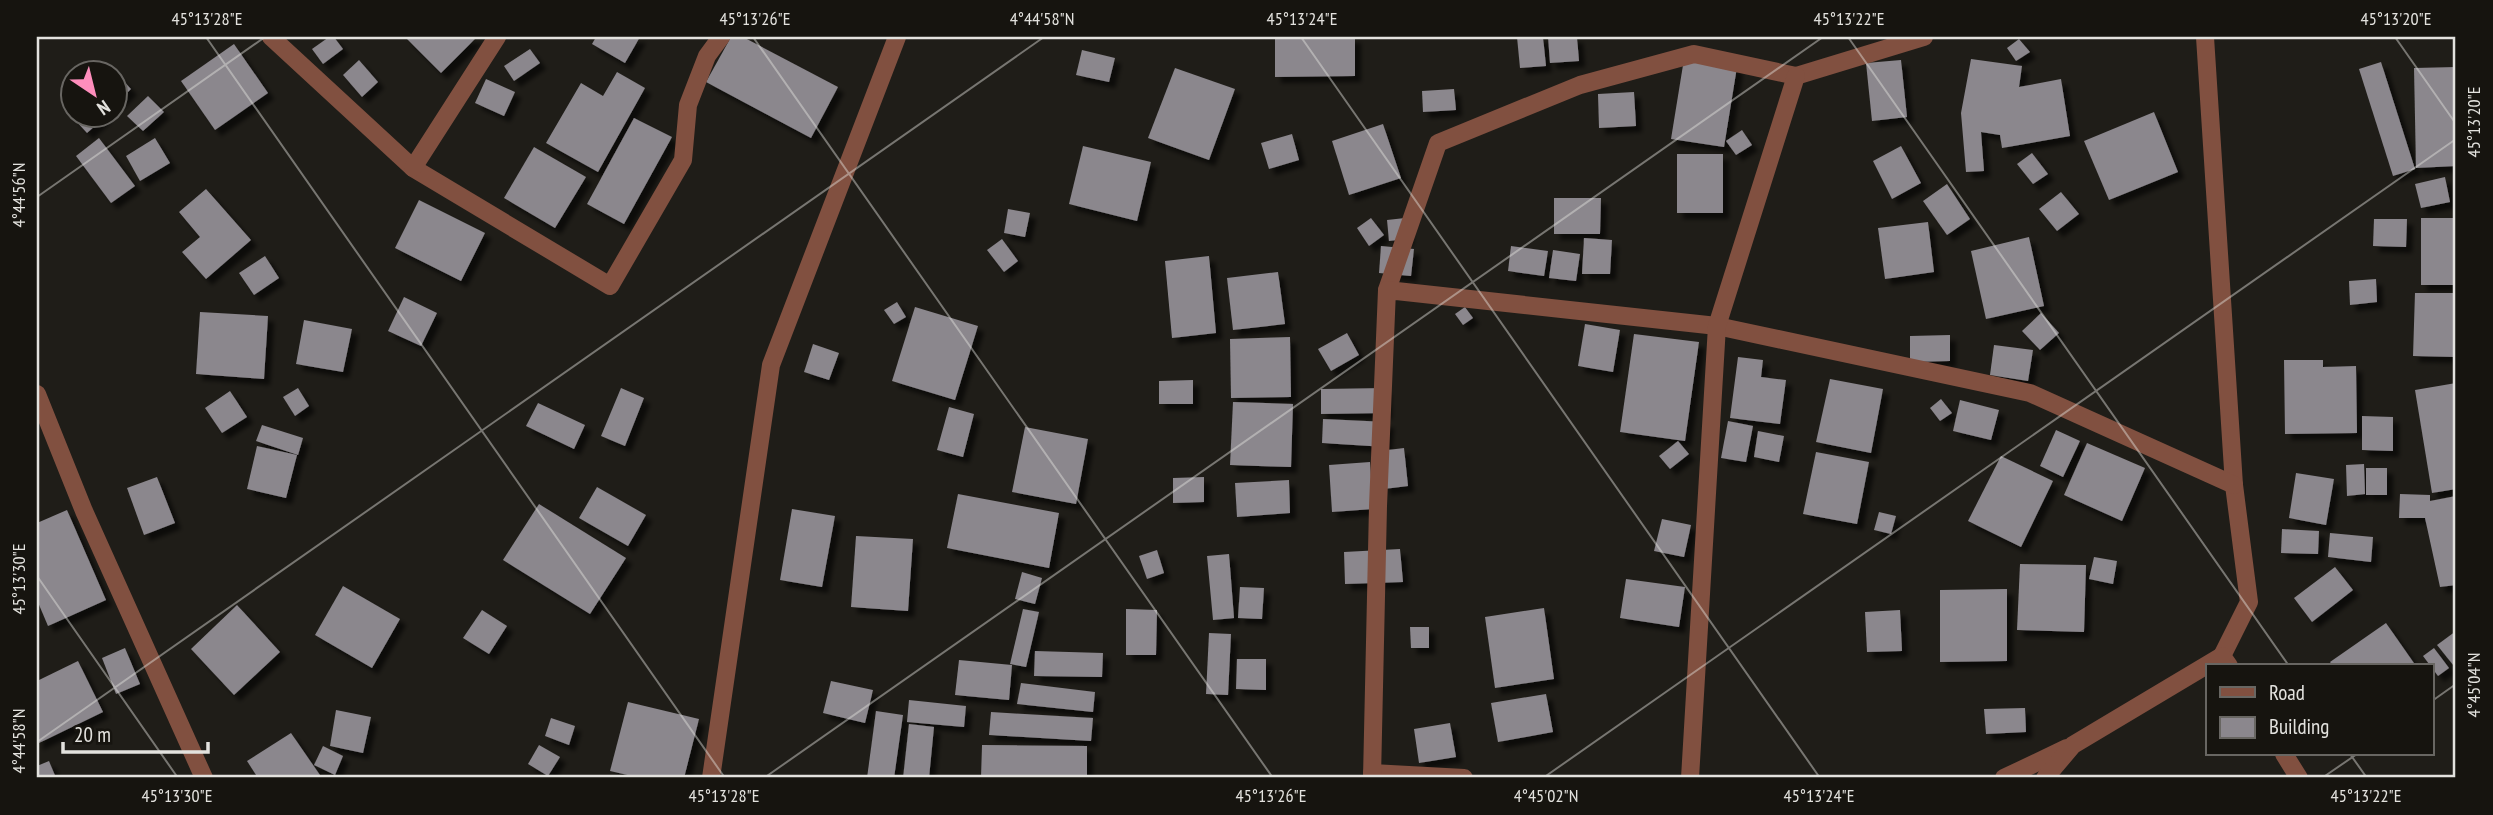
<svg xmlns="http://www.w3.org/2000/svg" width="2493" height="815" font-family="'PT Sans Narrow',sans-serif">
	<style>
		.building { fill: #8b878d; filter: url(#shadow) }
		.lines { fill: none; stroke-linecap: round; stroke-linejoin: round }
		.minor { stroke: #815040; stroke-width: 18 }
		.ticks { fill: none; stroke: #e3e2de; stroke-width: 2; stroke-opacity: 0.45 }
		.neatline { fill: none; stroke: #e3e2de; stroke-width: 2.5 }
		.ticks-label { font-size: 18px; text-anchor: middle; fill: #e3e2de }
	</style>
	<defs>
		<filter id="shadow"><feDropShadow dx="6" dy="6" stdDeviation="2" flood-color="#0009"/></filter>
	</defs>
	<rect width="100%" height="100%" fill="#1f1d18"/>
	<g class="building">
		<path d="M329 37H334L343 49 323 64 312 49Z"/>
		<path d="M405 37H477L441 73Z"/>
		<path d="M596 37H640L625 63 592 44Z"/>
		<path d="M731 37H743L838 87 811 138 706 82Z"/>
		<path d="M1275 37H1355V76L1275 77Z"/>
		<path d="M1517 37H1543L1546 66 1520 68Z"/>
		<path d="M1548 37H1577L1579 61 1550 63Z"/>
		<path d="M2019 39 2030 52 2016 61 2007 48Z"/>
		<path d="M234 44 268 93 215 130 181 81Z"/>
		<path d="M530 49 540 63 514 81 504 66Z"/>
		<path d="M1082 50 1115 58 1109 82 1076 75Z"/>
		<path d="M1684 59 1737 67 1724 147 1671 139Z"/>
		<path d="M1971 59 2022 66 2019 87 2061 79 2070 136 2002 148 2000 135 1981 132 1984 171 1966 172 1961 113Z"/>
		<path d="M359 60 378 82 362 97 343 75Z"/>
		<path d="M1901 60 1907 117 1872 121 1866 63Z"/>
		<path d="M2381 62 2415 169 2393 176 2359 69Z"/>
		<path d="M2456 67V166L2416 168 2414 68Z"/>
		<path d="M1175 68 1235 89 1209 160 1148 138Z"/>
		<path d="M617 72 645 88 598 172 546 143 581 83 603 96Z"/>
		<path d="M117 74 131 89 116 104V75Z"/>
		<path d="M486 79 515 92 504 116 475 103Z"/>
		<path d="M1454 89 1456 110 1423 112 1422 91Z"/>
		<path d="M1634 92 1636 126 1599 128 1598 94Z"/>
		<path d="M148 96 164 112 143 131 127 116Z"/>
		<path d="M74 105V116H106L87 133 67 111Z"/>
		<path d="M2154 112 2178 172 2109 200 2084 141Z"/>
		<path d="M634 118 672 137 624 224 587 204Z"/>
		<path d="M1383 124 1401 178 1349 195 1332 141Z"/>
		<path d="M1742 130 1752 145 1736 155 1726 141Z"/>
		<path d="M1292 134 1299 160 1269 169 1261 143Z"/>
		<path d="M99 138 135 186 111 203 76 156Z"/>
		<path d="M155 138 170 163 140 181 126 156Z"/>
		<path d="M1083 146 1151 162 1137 221 1069 204Z"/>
		<path d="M1901 146 1921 183 1892 199 1873 161Z"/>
		<path d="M534 147 586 177 555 228 504 198Z"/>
		<path d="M2032 153 2048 174 2033 184 2017 164Z"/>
		<rect x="1677" y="154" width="46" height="59"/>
		<path d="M2445 177 2450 202 2421 208 2415 184Z"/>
		<path d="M1947 184 1970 219 1947 235 1923 201Z"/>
		<path d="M206 189 251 240 206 279 182 252 200 237 179 212Z"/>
		<path d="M2061 192 2079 214 2057 231 2039 209Z"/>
		<path d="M1554 198H1601L1600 234H1554Z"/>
		<path d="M419 200 485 233 461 281 395 248Z"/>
		<path d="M1008 209 1030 213 1025 237 1004 233Z"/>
		<path d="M1371 218 1384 235 1369 246 1357 228Z"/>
		<path d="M1405 218 1408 239 1389 241 1387 220Z"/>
		<rect x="2421" y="218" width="35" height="67"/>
		<path d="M2374 219H2407L2406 247 2373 246Z"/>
		<path d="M1928 222 1934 272 1885 279 1878 228Z"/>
		<path d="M2029 237 2044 306 1986 319 1971 251Z"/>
		<path d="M1584 238 1612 240 1610 274H1582Z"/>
		<path d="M1002 239 1018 261 1004 272 987 250Z"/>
		<path d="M1381 246 1414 249 1411 276 1379 273Z"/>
		<path d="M1511 246 1548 251 1544 276 1508 271Z"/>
		<path d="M1553 250 1580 254 1576 281 1549 278Z"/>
		<path d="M265 256 279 278 254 295 239 273Z"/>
		<path d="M1209 256 1216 333 1172 338 1165 261Z"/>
		<path d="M1278 272 1285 324 1233 330 1227 278Z"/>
		<path d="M2376 279 2377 302 2350 305 2349 281Z"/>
		<path d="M2415 293H2456V357L2413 356Z"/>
		<path d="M404 297 437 313 421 346 388 331Z"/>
		<path d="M897 302 906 317 894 324 884 310Z"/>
		<path d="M915 307 978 326 955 400 892 381Z"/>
		<path d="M1465 307 1473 318 1463 325 1455 314Z"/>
		<path d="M200 312 268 316 264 379 196 374Z"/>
		<path d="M2041 313 2059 333 2040 350 2022 331Z"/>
		<path d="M304 320 352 329 343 372 296 364Z"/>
		<path d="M1585 324 1620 330 1613 372 1578 366Z"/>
		<path d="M1347 333 1359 355 1331 371 1318 349Z"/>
		<path d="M1634 334 1699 342 1685 441 1620 432Z"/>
		<path d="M1950 335V361L1910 362V336Z"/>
		<path d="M1290 337 1291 397 1231 398 1230 339Z"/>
		<path d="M813 344 839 353 829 380 804 372Z"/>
		<path d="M1994 345 2033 350 2028 381 1990 375Z"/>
		<path d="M1738 357 1763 360 1761 377 1786 380 1780 424 1730 418Z"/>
		<path d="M2284 360H2323V367L2356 366 2357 433 2285 434Z"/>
		<path d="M1830 379 1883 389 1871 453 1816 442Z"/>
		<path d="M1193 380V404H1159V381Z"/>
		<path d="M2456 383V489L2432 493 2415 390Z"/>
		<path d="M298 388 309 406 295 416 283 397Z"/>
		<path d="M621 388 644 398 625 446 601 436Z"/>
		<path d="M1385 388 1386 413 1321 414V389Z"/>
		<path d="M230 391 247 417 222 433 205 408Z"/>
		<path d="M1941 399 1952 413 1940 421 1930 408Z"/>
		<path d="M1960 400 1999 410 1991 440 1953 431Z"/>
		<path d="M1233 402 1293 404 1291 467 1230 465Z"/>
		<path d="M538 403 585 425 574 449 526 426Z"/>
		<path d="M949 407 974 414 963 457 937 450Z"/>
		<path d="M2362 416 2393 417V451L2362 450Z"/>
		<path d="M1323 419 1388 422 1386 447 1322 443Z"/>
		<path d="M1728 421 1753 426 1746 462 1721 458Z"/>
		<path d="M262 425 303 438 298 455 256 441Z"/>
		<path d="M1025 427 1088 439 1076 504 1012 492Z"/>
		<path d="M2056 430 2080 441 2063 477 2040 466Z"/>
		<path d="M1758 431 1784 436 1779 462 1754 457Z"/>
		<path d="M1678 441 1689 454 1670 469 1659 456Z"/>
		<path d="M2087 443 2145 468 2122 521 2064 495Z"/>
		<path d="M257 446 297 455 286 498 247 489Z"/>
		<path d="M1404 448 1408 486 1384 489 1380 451Z"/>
		<path d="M1816 452 1869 462 1857 524 1803 514Z"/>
		<path d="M2001 456 2053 481 2021 547 1968 521Z"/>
		<path d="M1370 462 1373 509 1332 512 1329 465Z"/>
		<path d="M2364 464 2365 494 2347 496 2346 465Z"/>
		<rect x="2366" y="468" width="21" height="27"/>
		<path d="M2296 473 2334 479 2326 525 2289 518Z"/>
		<path d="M157 477 175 523 144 535 127 488Z"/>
		<path d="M1204 477V502L1173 503V478Z"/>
		<path d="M1289 480 1290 513 1237 517 1235 483Z"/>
		<path d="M597 487 646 515 628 546 579 518Z"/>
		<path d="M958 494 1059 513 1049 568 947 548Z"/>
		<path d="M2400 494 2430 495V501L2456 496V585L2440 587 2425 518H2399Z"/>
		<path d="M539 504 626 558 590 614 503 560Z"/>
		<path d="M792 509 835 516 822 587 780 580Z"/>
		<path d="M67 510 106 600 48 626 37 600V523Z"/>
		<path d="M1879 512 1896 516 1891 534 1874 530Z"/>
		<path d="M1662 519 1691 525 1684 557 1654 551Z"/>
		<path d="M2282 529 2319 531 2318 554 2281 553Z"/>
		<path d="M2330 533 2373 537 2371 562 2328 557Z"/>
		<path d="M856 536 913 539 908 611 851 607Z"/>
		<path d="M1400 549 1403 582 1345 584 1344 552Z"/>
		<path d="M1157 550 1164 573 1147 579 1139 556Z"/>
		<path d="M1229 554 1234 618 1213 620 1207 556Z"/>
		<path d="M2094 557 2117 561 2113 584 2089 579Z"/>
		<path d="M2020 564 2086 565 2084 632 2017 630Z"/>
		<path d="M2335 567 2353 590 2312 622 2294 598Z"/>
		<path d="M1022 572 1042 578 1035 604 1015 599Z"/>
		<path d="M1626 579 1685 587 1679 627 1620 618Z"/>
		<path d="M343 586 400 619 372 668 315 635Z"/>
		<path d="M1240 587 1264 588 1262 619 1238 618Z"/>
		<path d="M2007 589V661L1940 662V590Z"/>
		<path d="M237 605 280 652 234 695 191 649Z"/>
		<path d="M1544 608 1554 679 1495 688 1485 617Z"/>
		<path d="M1023 609 1039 612 1026 667 1010 664Z"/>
		<path d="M1126 609 1157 610 1156 655H1126Z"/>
		<path d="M482 610 507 626 489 654 463 638Z"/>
		<path d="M1900 610 1902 651 1867 652 1865 612Z"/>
		<path d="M2386 623 2416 666H2333L2330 662Z"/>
		<path d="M1410 627H1429V648H1411Z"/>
		<path d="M2456 631V664L2454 666 2437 645Z"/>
		<path d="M1209 633 1231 634 1228 695 1206 694Z"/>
		<path d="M125 648 140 684 116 694 102 658Z"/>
		<path d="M2434 648 2449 668 2438 676 2423 656Z"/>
		<path d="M1035 651 1103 653 1102 677 1034 676Z"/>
		<path d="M1237 659H1266V690L1236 689Z"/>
		<path d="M959 660 1012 665 1009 700 955 695Z"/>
		<path d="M78 661 103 712 37 744V681Z"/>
		<path d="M831 681 873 690 865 723 823 713Z"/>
		<path d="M1021 683 1095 692 1093 712 1017 704Z"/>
		<path d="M1546 694 1553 732 1498 742 1491 703Z"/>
		<path d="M909 700 966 706 964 727 907 722Z"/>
		<path d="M628 702 699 719 684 778H641L610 771Z"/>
		<path d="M2025 708 2026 732 1986 734 1984 709Z"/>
		<path d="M336 710 371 717 363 753 330 746Z"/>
		<path d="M876 711 903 715 894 778H867Z"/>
		<path d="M991 712 1093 718 1091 741 989 735Z"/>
		<path d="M551 718 575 726 569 745 545 736Z"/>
		<path d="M1450 723 1456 757 1419 763 1414 729Z"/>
		<path d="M909 724 934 727 929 778H903Z"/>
		<path d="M291 733 322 778H258L247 761Z"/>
		<path d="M539 745 560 757 548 776 528 764Z"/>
		<path d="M982 745 1087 746V778H981Z"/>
		<path d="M323 746 343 756 335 775 314 765Z"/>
		<path d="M49 761 56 778H37V766Z"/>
	</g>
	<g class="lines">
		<g class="minor">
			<path d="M271 37 413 168 610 286 683 160 688 105 707 56 721 37"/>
			<path d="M2205 37 2234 485 2249 602 2222 656 2229 666"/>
			<path d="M413 168 497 37"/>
			<path d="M1387 290 1438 143 1580 85 1694 54 1796 76 1924 37"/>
			<path d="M37 394 84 511 204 778"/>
			<path d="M2284 754 2299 778"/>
			<path d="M1372 773 1464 778"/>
			<path d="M711 778 771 365 897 37"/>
			<path d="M1372 778 1378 506 1387 290 1717 326 2030 393 2234 485"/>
			<path d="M1690 778 1717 326 1796 76"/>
			<path d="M2004 778 2067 748"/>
			<path d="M2045 778 2073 745 2222 656"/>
		</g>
	</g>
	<path class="ticks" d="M206 37 725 778M753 37 1273 778M1301 37 1820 778M1848 37 2289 666M2395 37 2456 124M37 197 265 37M37 576 178 778M2432 701 2456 684M37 742 1044 37M2350 754 2367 778M764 778 1823 37M1543 778 2456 139M2322 778 2357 754"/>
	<rect width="2493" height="815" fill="none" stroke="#16140f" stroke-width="77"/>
	<rect x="2206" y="664" width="228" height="91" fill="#16140f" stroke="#686662" stroke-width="2"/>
	<rect x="2220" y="687" width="35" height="10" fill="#815040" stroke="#686662" stroke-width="2"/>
	<text x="2269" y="700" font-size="21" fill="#e3e2de">Road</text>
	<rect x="2220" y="717" width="35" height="21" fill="#8b878d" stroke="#686662" stroke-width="2"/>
	<text x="2269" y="734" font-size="21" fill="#e3e2de">Building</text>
	<g transform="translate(94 94) rotate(145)"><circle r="33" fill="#16140f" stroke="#686662" stroke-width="2"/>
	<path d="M0-5L12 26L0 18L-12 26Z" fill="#fe8ebc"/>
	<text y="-10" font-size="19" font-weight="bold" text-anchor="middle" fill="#e3e2de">N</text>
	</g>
	<path d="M63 742v10h145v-10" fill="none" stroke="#e3e2de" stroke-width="3.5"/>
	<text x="74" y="742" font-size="21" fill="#e3e2de" stroke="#16140f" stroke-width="5" paint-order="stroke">20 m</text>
	<rect x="38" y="38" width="2416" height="738" class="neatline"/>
	<g class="ticks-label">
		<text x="207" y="25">45°13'28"E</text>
		<text x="755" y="25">45°13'26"E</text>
		<text x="1042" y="25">4°44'58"N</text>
		<text x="1302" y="25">45°13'24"E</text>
		<text x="1849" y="25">45°13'22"E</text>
		<text x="2396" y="25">45°13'20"E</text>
		<text transform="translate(2474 122) rotate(-90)" y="6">45°13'20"E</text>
		<text transform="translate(19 195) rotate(-90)" y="6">4°44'56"N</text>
		<text transform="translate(19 579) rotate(-90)" y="6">45°13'30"E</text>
		<text transform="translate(2474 685) rotate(-90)" y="6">4°45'04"N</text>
		<text transform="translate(19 741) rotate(-90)" y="6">4°44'58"N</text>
		<text x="177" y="802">45°13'30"E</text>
		<text x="724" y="802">45°13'28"E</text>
		<text x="1271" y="802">45°13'26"E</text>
		<text x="1546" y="802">4°45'02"N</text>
		<text x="1819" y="802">45°13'24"E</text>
		<text x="2366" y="802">45°13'22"E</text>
	</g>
</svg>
